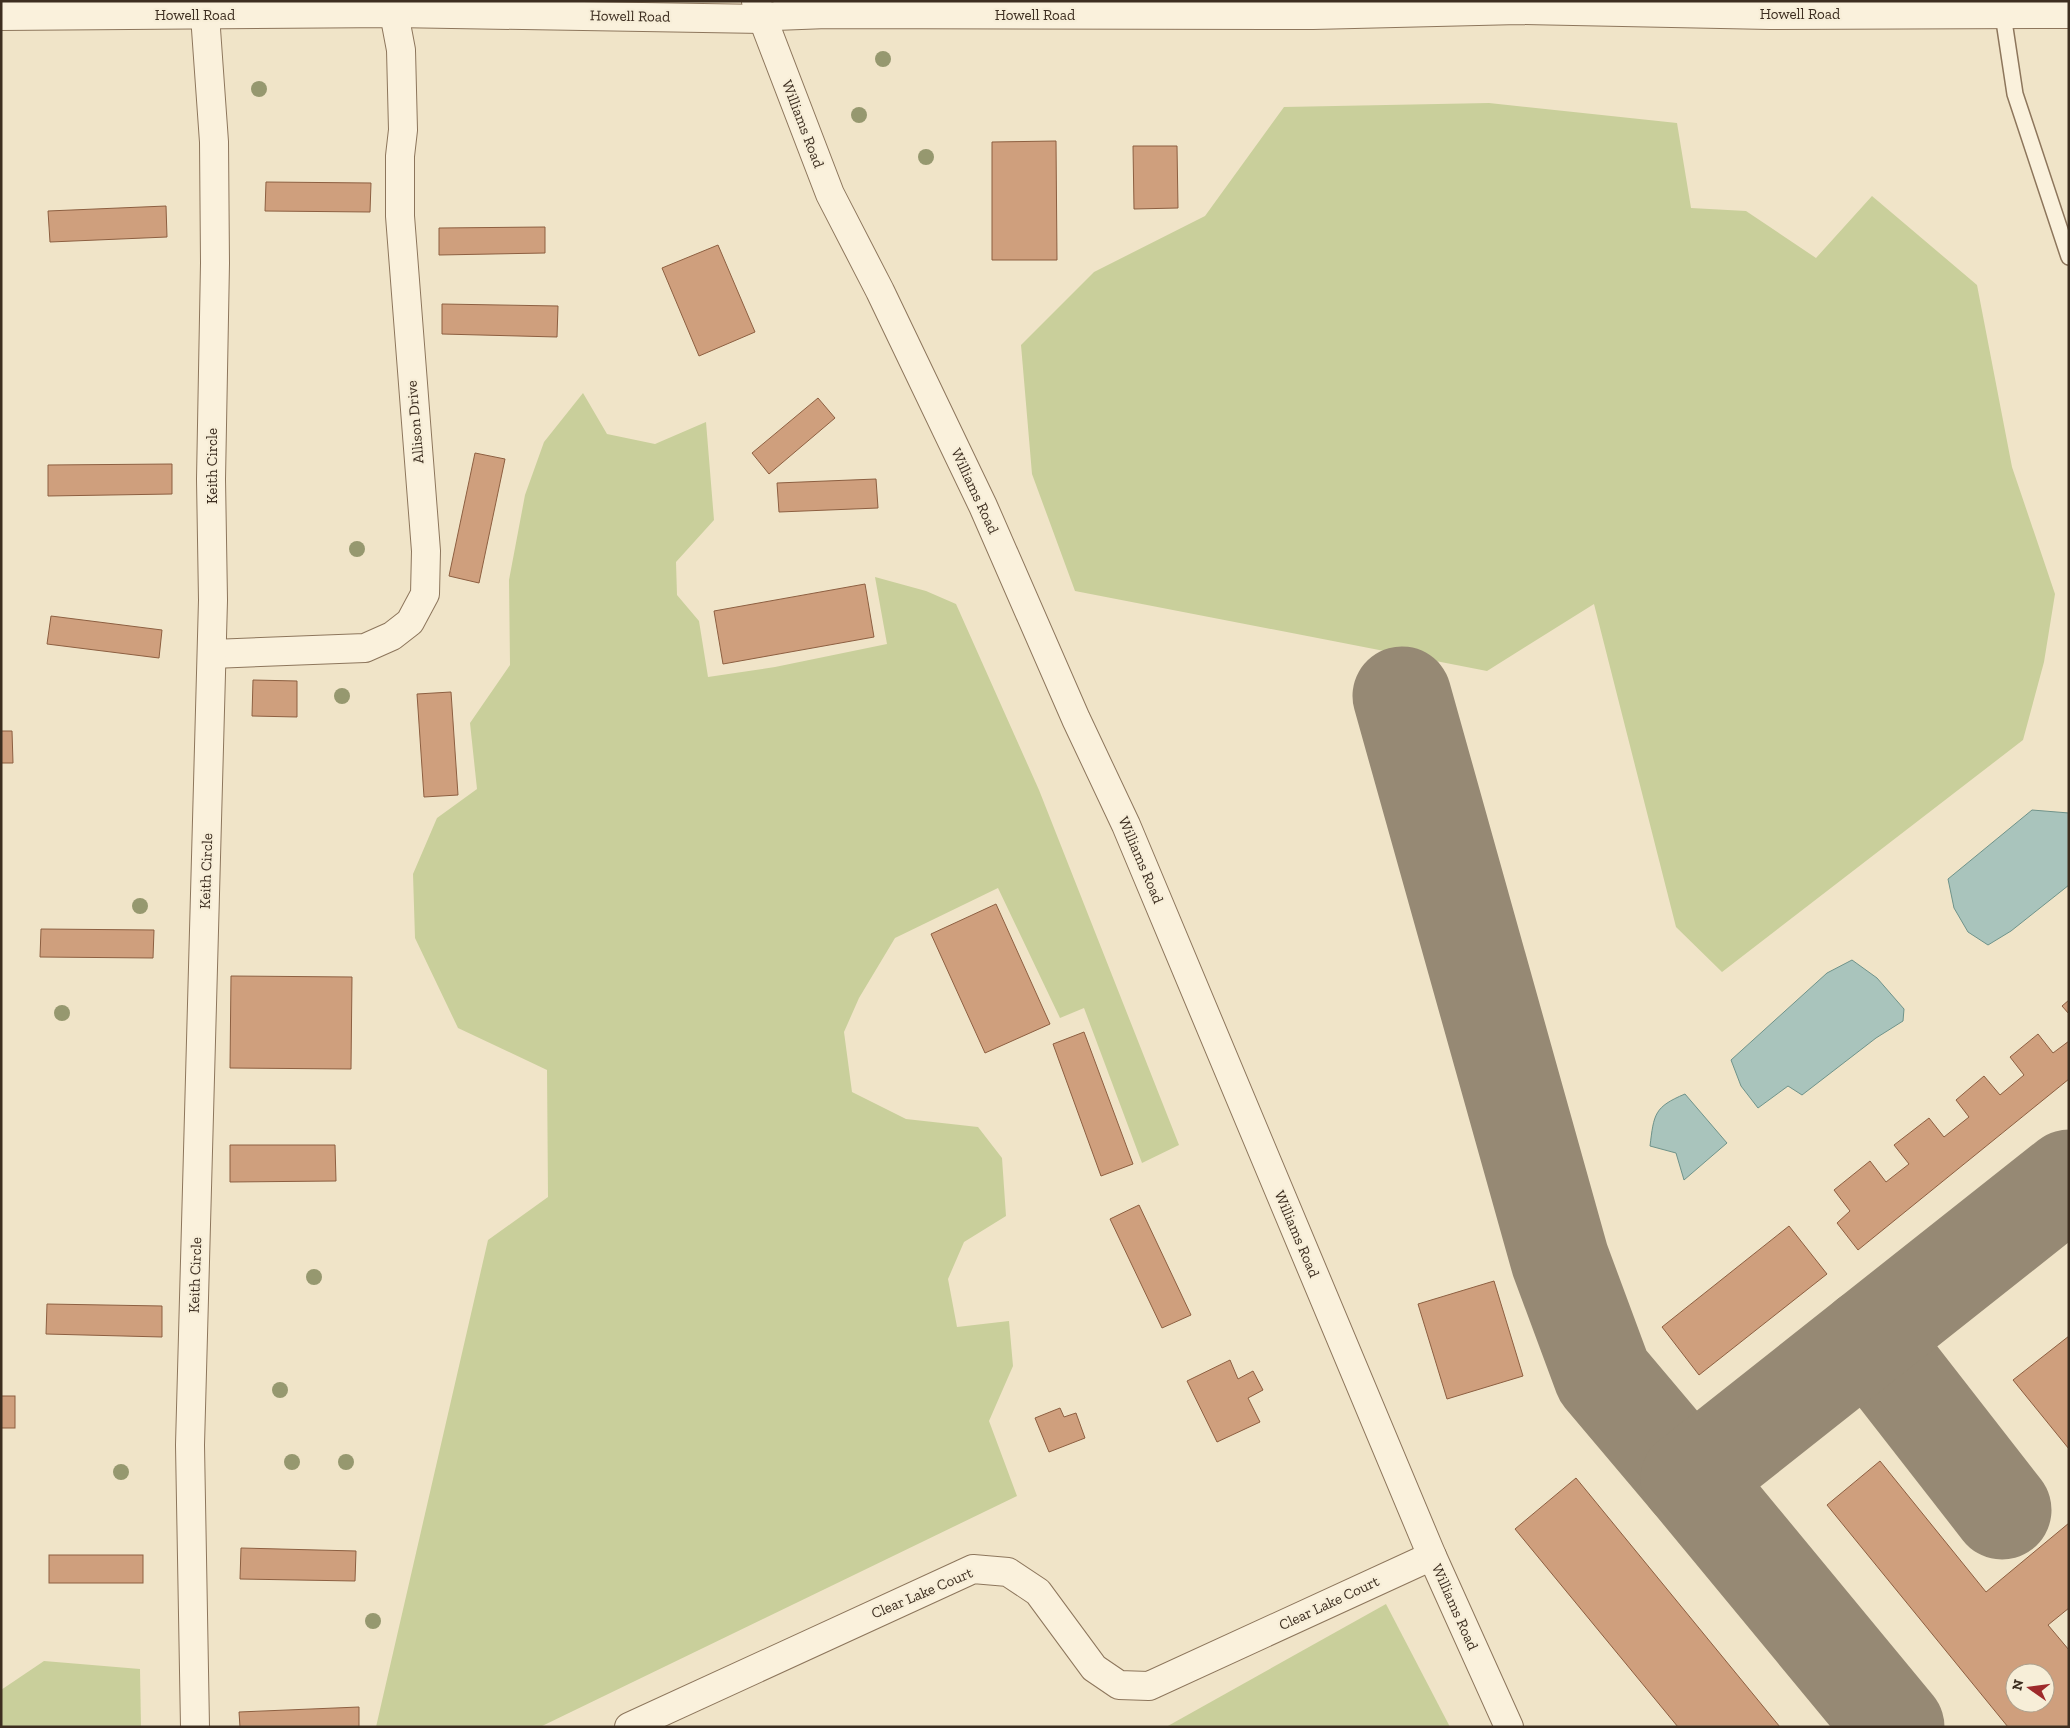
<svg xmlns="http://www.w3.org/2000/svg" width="2070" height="1728" font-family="'Zilla Slab',serif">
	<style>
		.green { fill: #c9cf9b }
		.water { fill: #a9c4bc; stroke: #6f938a }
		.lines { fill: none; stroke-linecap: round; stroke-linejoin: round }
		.taxiway { stroke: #968974; stroke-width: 99 }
		.building { fill: #cf9f7d; stroke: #8d5f41; fill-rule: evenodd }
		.service-casing { stroke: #8d765c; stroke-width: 18 }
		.minor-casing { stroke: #8d765c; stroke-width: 30 }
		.tertiary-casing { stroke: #8d765c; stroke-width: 30 }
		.service { stroke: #faf1dc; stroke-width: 15 }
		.minor { stroke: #faf1dc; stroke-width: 28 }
		.tertiary { stroke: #faf1dc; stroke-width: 28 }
		.tree { fill: #96986f }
		.labels { text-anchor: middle; stroke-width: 4.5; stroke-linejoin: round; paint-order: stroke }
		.street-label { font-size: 15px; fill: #3d2e20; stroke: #f7eed8 }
	</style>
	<rect width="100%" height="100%" fill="#f0e4c8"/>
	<g class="green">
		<path d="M1489 103 1677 123 1691 208 1746 211 1816 258 1872 196 1977 285 2012 467 2055 594 2044 662 2023 740 1722 972 1676 927 1594 604 1487 671 1075 591 1032 474 1021 345 1094 272 1205 216 1284 107Z"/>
		<path d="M583 393 607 434 655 444 706 422 714 520 676 562 677 595 699 621 708 677 775 667 887 644 875 577 926 591 956 604 1039 790 1179 1145 1142 1163 1084 1008 1060 1018 998 888 895 938 859 998 844 1032 852 1092 906 1119 978 1127 1002 1158 1006 1216 964 1242 948 1279 957 1327 1009 1321 1013 1366 989 1421 1017 1496 540 1727H376L488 1240 548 1197 547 1070 458 1028 415 938 413 874 437 818 477 789 470 723 510 665 509 580 525 495 544 442Z"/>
		<path d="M1386 1604 1450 1727H1166Z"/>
		<path d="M44 1661 140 1669 141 1727H1V1690Z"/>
	</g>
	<g class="water">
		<path d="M2032 810 2069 813V885L2011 931 1988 945 1968 932 1954 908 1948 879Z"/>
		<path d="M1852 960 1877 978 1904 1009 1903 1021 1876 1038 1802 1095 1788 1086 1758 1108 1741 1086 1731 1060 1827 973Z"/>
		<path d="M1685 1094 1727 1143 1684 1180 1676 1153 1650 1146C1654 1114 1654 1107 1685 1094Z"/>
	</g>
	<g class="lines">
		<g class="taxiway">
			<path d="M1402 696 1560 1260 1603 1376 1690 1479"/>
			<path d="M1868 1338 2002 1510"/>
			<path d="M1895 1727 1690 1479 2069 1179"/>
		</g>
	</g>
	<g class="building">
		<path d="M1056 141 1057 260H992V142Z"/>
		<path d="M1133 146H1177L1178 208 1134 209Z"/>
		<path d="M266 182 371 183 370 212 265 211Z"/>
		<path d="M166 206 167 237 50 242 48 211Z"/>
		<path d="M545 227V253L439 255V228Z"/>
		<path d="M718 245 755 332 699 356 662 268Z"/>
		<path d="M442 304 558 306 557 337 442 334Z"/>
		<path d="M818 398 835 418 769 474 752 453Z"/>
		<path d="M475 453 505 459 479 583 449 576Z"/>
		<path d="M172 464V494L48 496V465Z"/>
		<path d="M876 479 878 508 779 512 777 483Z"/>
		<path d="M865 584 874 637 723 664 714 611Z"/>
		<path d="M51 616 162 630 159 658 47 644Z"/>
		<path d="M253 680 297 681V717L252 716Z"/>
		<path d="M451 692 458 795 424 797 417 694Z"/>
		<path d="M1 731H12L13 763H1Z"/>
		<path d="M996 904 1050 1024 985 1053 931 934Z"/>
		<path d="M41 929 154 930 153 958 40 957Z"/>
		<path d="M231 976 352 977 351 1069 230 1068Z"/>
		<path d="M2069 1000V1014L2062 1006Z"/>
		<path d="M1084 1032 1133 1164 1101 1176 1053 1044Z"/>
		<path d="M2038 1034 2053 1053 2069 1041V1079L1858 1250 1837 1223 1850 1211 1834 1190 1870 1161 1886 1182 1909 1164 1894 1145 1929 1118 1944 1137 1969 1117 1956 1100 1984 1076 2000 1095 2024 1075 2010 1057Z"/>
		<path d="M230 1145H335L336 1181 230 1182Z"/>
		<path d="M1139 1205 1191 1315 1162 1328 1110 1219Z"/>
		<path d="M1789 1226 1827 1274 1699 1375 1662 1327Z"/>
		<path d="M1494 1281 1523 1376 1447 1399 1418 1304Z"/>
		<path d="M47 1304 162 1306V1337L46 1334Z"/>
		<path d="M2069 1336V1449L2013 1380Z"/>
		<path d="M1230 1360 1238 1379 1253 1371 1263 1390 1248 1398 1260 1422 1217 1442 1187 1381Z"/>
		<rect x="1" y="1396" width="14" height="32"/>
		<path d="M1060 1408 1064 1417 1076 1413 1085 1438 1049 1452 1035 1418Z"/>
		<path d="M1880 1461 1986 1592 2069 1523V1608L2048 1625 2069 1650V1727H2008L1827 1505ZM2015 1673H2045V1703H2015Z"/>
		<path d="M1576 1478 1780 1727H1678L1515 1529Z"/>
		<path d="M241 1548 356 1551 355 1581 240 1579Z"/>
		<rect x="49" y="1555" width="94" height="28"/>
		<path d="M359 1707V1727H240L239 1712Z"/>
	</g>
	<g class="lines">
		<g class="service-casing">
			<path id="service" d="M2002 8 2015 94 2069 257"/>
		</g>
		<g class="minor-casing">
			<g id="minor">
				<path d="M1 16 394 13 763 19 775 16 827 14 1313 15 1519 10 1770 15 2069 14"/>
				<path d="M212 654 365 648 392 636 410 622 425 594 426 551 400 216V156L403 130 401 50 394 13"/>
				<path d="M195 1727 190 1445 213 600 211 479 215 263 214 142 205 15"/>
				<path d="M629 1727 973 1569 1008 1572 1038 1592 1094 1668 1119 1685 1149 1686 1432 1556"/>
			</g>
		</g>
		<g class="tertiary-casing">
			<path id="tertiary" d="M756 1 830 194 880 291 983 506 1076 719 1126 825 1432 1556 1509 1727"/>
		</g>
		<use href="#service" class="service"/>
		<use href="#minor" class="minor"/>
		<use href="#tertiary" class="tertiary"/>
	</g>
	<g class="tree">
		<circle cx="883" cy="59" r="8"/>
		<circle cx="259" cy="89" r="8"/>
		<circle cx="859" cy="115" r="8"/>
		<circle cx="926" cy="157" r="8"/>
		<circle cx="357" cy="549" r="8"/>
		<circle cx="342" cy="696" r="8"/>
		<circle cx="140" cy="906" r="8"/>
		<circle cx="62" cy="1013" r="8"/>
		<circle cx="314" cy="1277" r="8"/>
		<circle cx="280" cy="1390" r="8"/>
		<circle cx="292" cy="1462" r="8"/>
		<circle cx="346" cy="1462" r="8"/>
		<circle cx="121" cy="1472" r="8"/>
		<circle cx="373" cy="1621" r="8"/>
	</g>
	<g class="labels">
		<g class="street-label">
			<text x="1800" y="19">Howell Road</text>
			<text x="195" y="20">Howell Road</text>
			<text x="1035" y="20">Howell Road</text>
			<text transform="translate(630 16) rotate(1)" y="5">Howell Road</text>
			<text transform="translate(803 124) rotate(69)" y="5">Williams Road</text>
			<text transform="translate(415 422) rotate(-95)" y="5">Allison Drive</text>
			<text transform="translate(212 466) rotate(-90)" y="5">Keith Circle</text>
			<text transform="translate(975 491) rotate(65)" y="5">Williams Road</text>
			<text transform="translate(1141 860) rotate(67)" y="5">Williams Road</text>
			<text transform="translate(206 871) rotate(-88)" y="5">Keith Circle</text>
			<text transform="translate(1297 1234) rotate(67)" y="5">Williams Road</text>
			<text transform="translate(195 1275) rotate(-88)" y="5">Keith Circle</text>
			<text transform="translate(922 1593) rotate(-23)" y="5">Clear Lake Court</text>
			<text transform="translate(1329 1603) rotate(-25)" y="5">Clear Lake Court</text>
			<text transform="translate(1455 1607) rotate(66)" y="5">Williams Road</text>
		</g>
	</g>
	<rect width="2070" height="1728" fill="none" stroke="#3d2e20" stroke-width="5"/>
	<g transform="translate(2030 1688) rotate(284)"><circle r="24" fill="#f7eed8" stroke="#ada18e"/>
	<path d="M0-4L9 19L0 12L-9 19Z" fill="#9e2a2b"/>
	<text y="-8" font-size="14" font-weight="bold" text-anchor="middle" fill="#3d2e20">N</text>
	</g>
</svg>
